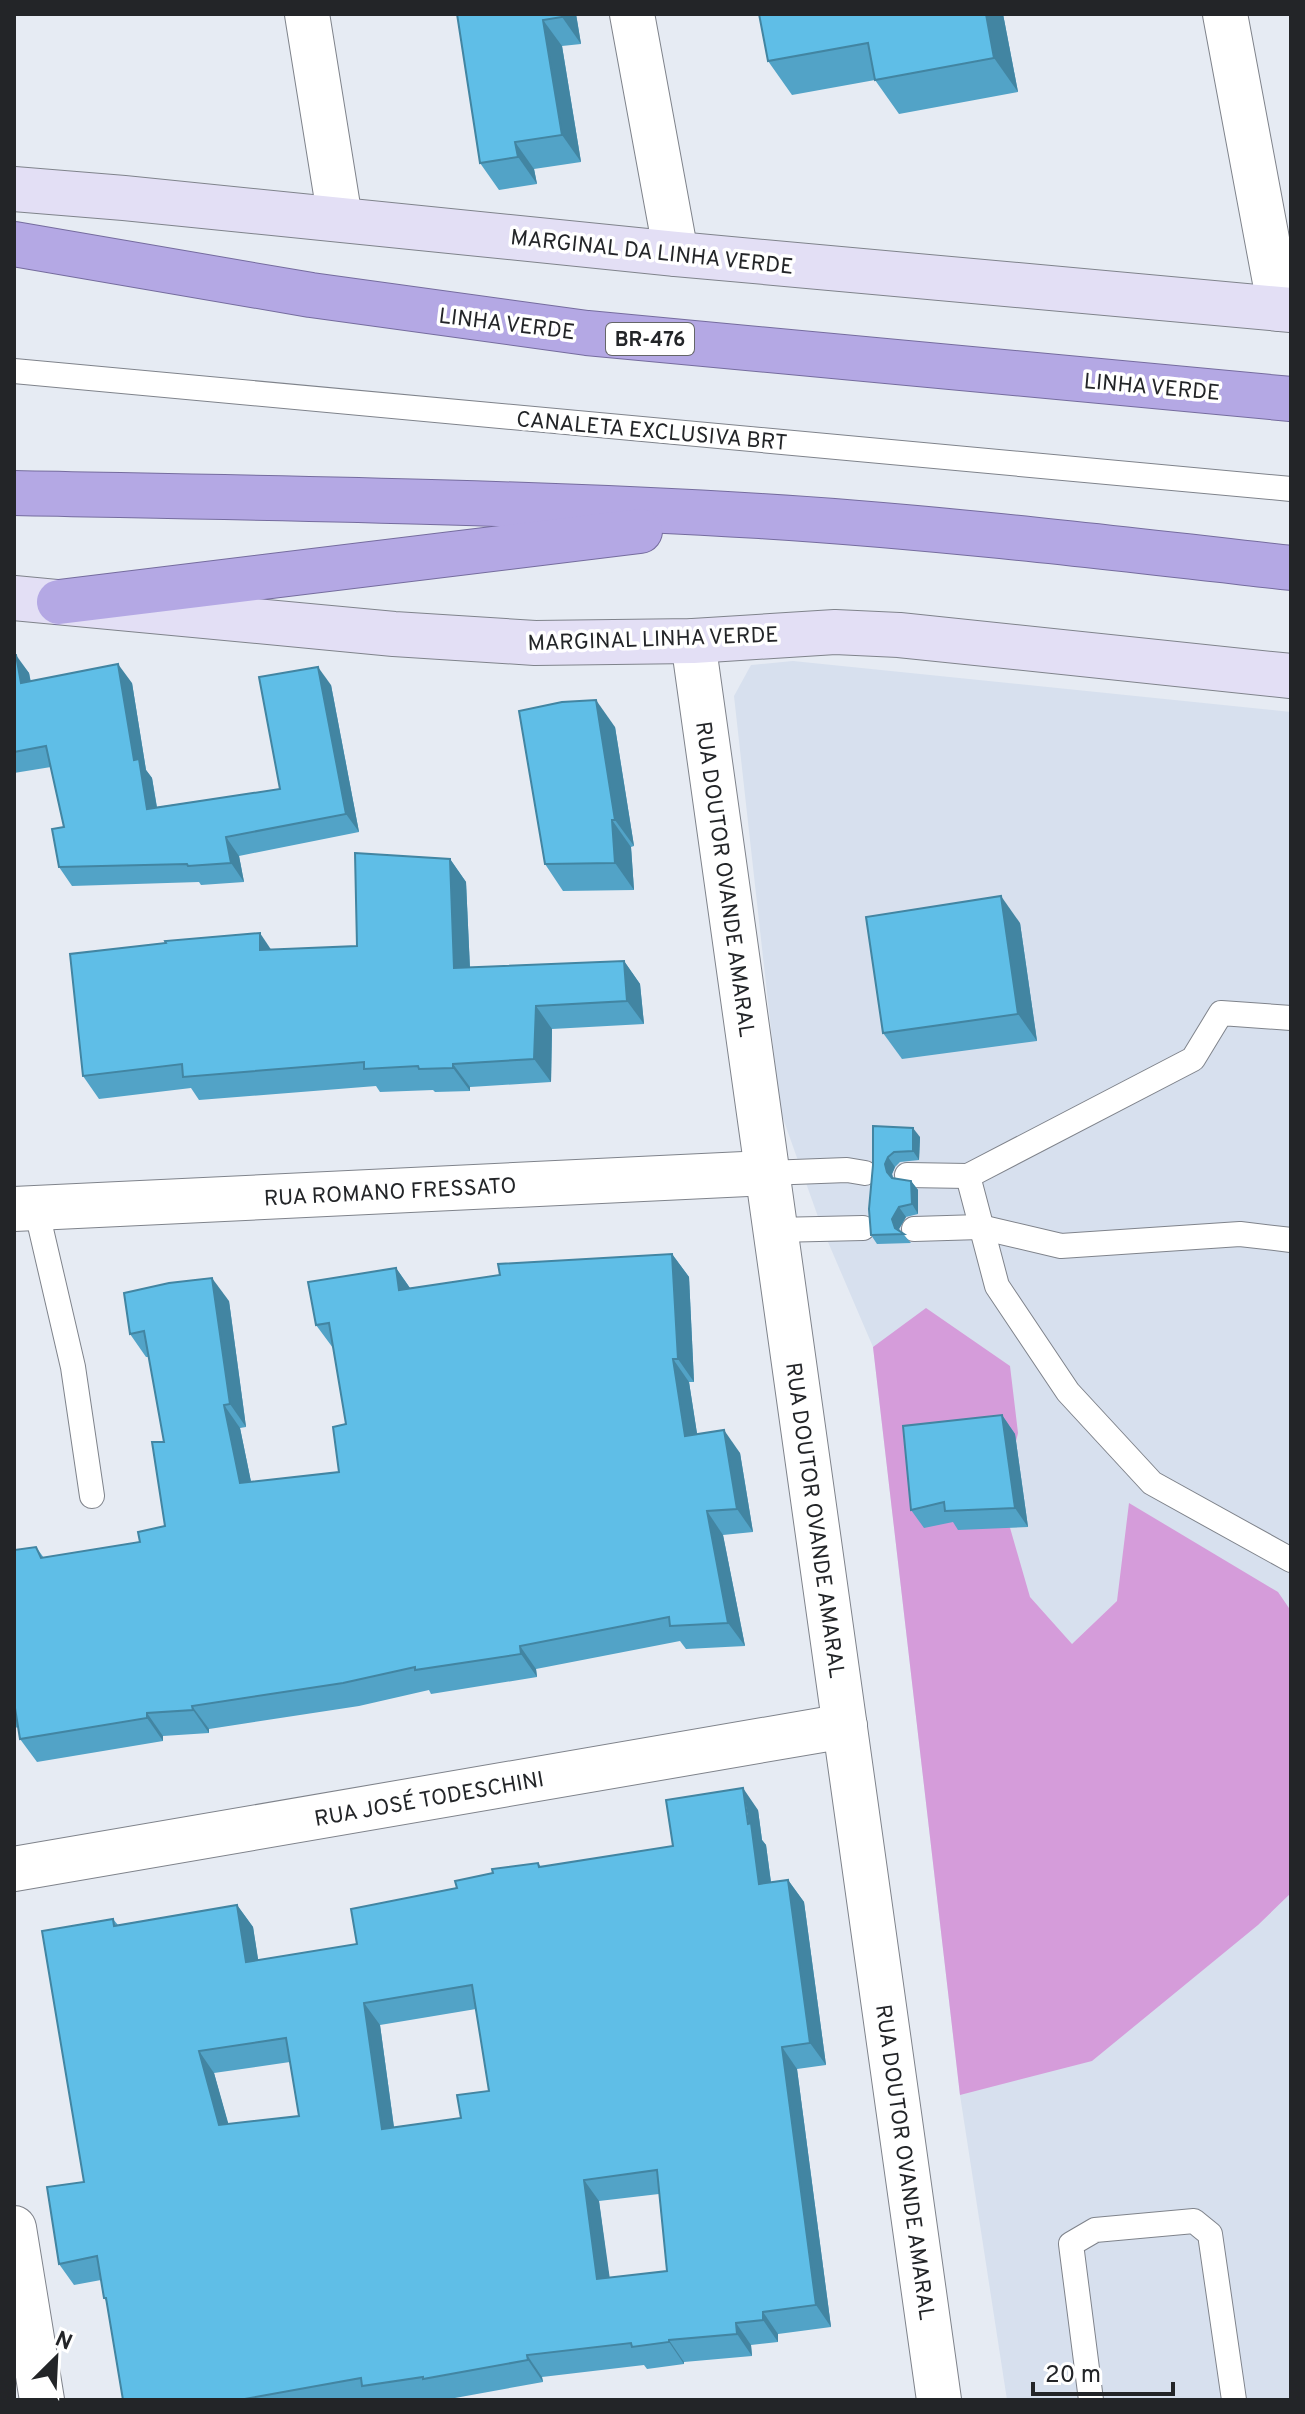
<svg xmlns="http://www.w3.org/2000/svg" width="1305" height="2414" font-family="Overpass,sans-serif">
	<style>
		.built { fill: #d7e0ee }
		.forest { fill: #d59cda }
		.lines { fill: none; stroke-linecap: round; stroke-linejoin: round }
		.service-casing { stroke: #7f838b; stroke-width: 26 }
		.minor-casing { stroke: #7f838b; stroke-width: 46 }
		.tertiary-casing { stroke: #7f838b; stroke-width: 46 }
		.secondary-casing { stroke: #7f838b; stroke-width: 46 }
		.trunk-casing { stroke: #756c9e; stroke-width: 46 }
		.service { stroke: #fff; stroke-width: 24 }
		.minor { stroke: #fff; stroke-width: 44 }
		.tertiary { stroke: #fff; stroke-width: 44 }
		.secondary { stroke: #e3dff5; stroke-width: 44 }
		.trunk { stroke: #b4a8e4; stroke-width: 44 }
		.wall { fill: #52a3c7; fill-rule: evenodd }
		.shaded-wall { fill: #4285a2 }
		.building { fill: #5fbee7; stroke: #4285a2; stroke-width: 2; fill-rule: evenodd }
		.labels { text-anchor: middle; stroke-width: 7; stroke-linejoin: round; paint-order: stroke }
		.shield { fill: #fff; stroke: #656668; stroke-width: 2 }
		.shield-label { font-size: 20px; font-weight: bold; fill: #232528 }
		.street-label { font-size: 22px; fill: #232528; stroke: #fff }
	</style>
	<rect width="100%" height="100%" fill="#e6ebf3"/>
	<path class="built" d="M793 661 1291 712V2400H1007L960 2095 873 1347 822 1228 780 1110 734 696 751 665Z"/>
	<path class="forest" d="M926 1308 1010 1366 1018 1433 1002 1500 1030 1597 1072 1644 1117 1601 1129 1503 1278 1592 1291 1611V1893L1258 1925 1092 2061 960 2095 873 1347Z"/>
	<g class="lines">
		<g class="service-casing">
			<g id="service">
				<path d="M14 371 1291 489"/>
				<path d="M1291 1018 1221 1013 1193 1059 968 1176 997 1286 1068 1392 1152 1483 1291 1560"/>
				<path d="M767 1173 847 1170 865 1173"/>
				<path d="M907 1175 968 1176"/>
				<path d="M36 1208 73 1367 92 1496"/>
				<path d="M914 1229 980 1227 1061 1246 1240 1234 1291 1240"/>
				<path d="M775 1230 863 1228"/>
				<path d="M1091 2400 1071 2244 1095 2230 1194 2221 1210 2234 1234 2400"/>
			</g>
		</g>
		<g class="minor-casing">
			<g id="minor">
				<path d="M307 14 340 219"/>
				<path d="M632 14 676 254"/>
				<path d="M693 641 939 2400"/>
				<path d="M14 1209 767 1173"/>
				<path d="M14 1869 845 1726"/>
				<path d="M14 2228 42 2400"/>
			</g>
		</g>
		<g class="tertiary-casing">
			<path id="tertiary" d="M1225 14 1280 309"/>
		</g>
		<g class="secondary-casing">
			<g id="secondary">
				<path d="M14 189 124 198 676 254 1291 310"/>
				<path d="M14 598 394 634 535 643 693 641 835 632 899 635 1291 676"/>
			</g>
		</g>
		<g class="trunk-casing">
			<g id="trunk">
				<path d="M14 244 311 295 587 333 1291 399"/>
				<path d="M14 493C263 498 511 501 760 516 937 527 1114 548 1291 568"/>
				<path d="M59 602 640 531"/>
			</g>
		</g>
		<use href="#service" class="service"/>
		<use href="#minor" class="minor"/>
		<use href="#tertiary" class="tertiary"/>
		<use href="#secondary" class="secondary"/>
		<use href="#trunk" class="trunk"/>
	</g>
	<g class="wall">
		<path d="M457 14H576L581 44 562 46 581 162 534 169 537 184 499 190 480 163Z"/>
		<path d="M759 14H1003L1018 92 899 114 875 80 792 95 768 61Z"/>
		<path d="M14 655 29 673 31 682 132 683 146 770 152 778 157 807 280 789 331 685 359 832 239 856 244 882 201 885 199 882 72 886 59 867 64 827 51 767 14 773Z"/>
		<path d="M615 727 634 846 631 847 634 890 563 891 545 864Z"/>
		<path d="M450 859 466 882 470 968 624 961 640 984 644 1024 552 1029 551 1082 470 1087V1091L435 1092 433 1090 380 1092 376 1086 199 1100 191 1088 99 1099 83 1076 166 943 271 950 357 946Z"/>
		<path d="M1020 923 1037 1041 902 1059 883 1033Z"/>
		<path d="M873 1126 920 1137 919 1160 900 1162 895 1167 892 1174 893 1178 911 1181 918 1190V1214L906 1217 899 1229 911 1243 877 1244 871 1235Z"/>
		<path d="M672 1254 689 1277 694 1382H689L697 1434 740 1453 753 1532 723 1535 745 1646 686 1649 680 1641 536 1669 537 1677 431 1694 429 1690 359 1706 209 1729V1733L163 1736V1741L37 1762 20 1739 19 1727 14 1728V1550L36 1547 44 1558 140 1542 165 1526 164 1442 149 1357H146L130 1334 229 1301 246 1427 240 1428 251 1482 339 1472 346 1424 333 1348 316 1325 396 1268 410 1288Z"/>
		<path d="M1002 1415 1015 1434 1028 1527 958 1530 953 1522 924 1528 911 1510Z"/>
		<path d="M758 1810 762 1840 766 1845 771 1882 788 1880 804 1902 826 2065 797 2069 831 2327 778 2334V2342L751 2345 752 2356 684 2362V2364L647 2369 644 2365 542 2377 543 2382 444 2400H438L437 2399 429 2400H123L107 2302 104 2298 101 2280 74 2285 59 2264 84 2182 113 1919 118 1925 237 1905 253 1927 258 1960 357 1944 457 1888 538 1863 541 1867 673 1846ZM476 2009 489 2091 461 2118 394 2127 380 2025ZM290 2062 299 2116 228 2124 214 2073ZM659 2194 667 2271 609 2278 599 2201Z"/>
	</g>
	<g class="shaded-wall">
		<path d="M561 14H576L581 44 562 17Z"/>
		<path d="M986 14H1003L1018 92 994 58Z"/>
		<path d="M543 20 562 46 581 162 562 135Z"/>
		<path d="M515 142 534 169 537 184 518 157Z"/>
		<path d="M16 655 29 673 34 702 21 683Z"/>
		<path d="M118 664 132 683 146 770 152 778 160 827 147 809 134 760Z"/>
		<path d="M318 667 331 685 359 832 346 814Z"/>
		<path d="M596 700 615 727 634 846 615 820Z"/>
		<path d="M612 820 631 847 634 890 615 863Z"/>
		<path d="M226 837 239 856 244 882 231 863Z"/>
		<path d="M450 859 466 882 471 992 454 968Z"/>
		<path d="M1001 896 1020 923 1037 1041 1018 1014Z"/>
		<path d="M260 933 276 957 260 950Z"/>
		<path d="M624 961 640 984 644 1024 627 1001Z"/>
		<path d="M536 1006 552 1029 551 1082 534 1059Z"/>
		<path d="M453 1064 470 1087V1091L453 1068Z"/>
		<path d="M913 1128 920 1137 919 1160 913 1151Z"/>
		<path d="M888 1157 895 1167 892 1174 894 1182 887 1172 885 1164Z"/>
		<path d="M911 1181 918 1190V1214L912 1204Z"/>
		<path d="M899 1207 906 1217 899 1229 901 1234 895 1228 892 1219Z"/>
		<path d="M672 1254 689 1277 694 1382 678 1359Z"/>
		<path d="M396 1268 412 1291 399 1290Z"/>
		<path d="M212 1278 229 1301 246 1427 230 1404Z"/>
		<path d="M673 1359 689 1382 701 1459 685 1436Z"/>
		<path d="M224 1405 240 1428 256 1506 240 1483Z"/>
		<path d="M1002 1415 1015 1434 1028 1527 1015 1508Z"/>
		<path d="M724 1430 740 1453 753 1532 737 1509Z"/>
		<path d="M707 1511 723 1535 745 1646 728 1623Z"/>
		<path d="M520 1646 536 1669 537 1677 521 1654Z"/>
		<path d="M192 1706 209 1729V1733L193 1710Z"/>
		<path d="M147 1713 163 1736V1741L147 1718Z"/>
		<path d="M743 1788 758 1810 762 1840 766 1845 774 1906 759 1884Z"/>
		<path d="M788 1880 804 1902 826 2065 810 2043Z"/>
		<path d="M237 1905 253 1927 262 1984 246 1962Z"/>
		<path d="M364 2003 380 2025 397 2150 382 2129Z"/>
		<path d="M782 2047 797 2069 831 2327 816 2305Z"/>
		<path d="M199 2051 214 2073 235 2147 219 2125Z"/>
		<path d="M584 2180 599 2201 613 2301 597 2279Z"/>
		<path d="M763 2312 778 2334V2342L763 2320Z"/>
		<path d="M736 2323 751 2345 752 2356 737 2334Z"/>
		<path d="M669 2340 684 2362V2364L669 2342Z"/>
		<path d="M527 2355 542 2377 543 2382 528 2360Z"/>
	</g>
	<g class="building">
		<path d="M457 14H561L562 17 543 20 562 135 515 142 518 157 480 163Z"/>
		<path d="M759 14H986L994 58 875 80 868 43 768 61Z"/>
		<path d="M14 655H16L21 683 118 664 134 760 139 759 147 809 280 789 259 677 318 667 346 814 226 837 231 863 188 866 187 864 59 867 52 829 64 827 46 746 14 752Z"/>
		<path d="M596 700 615 820H612L615 863 545 864 519 711 562 702Z"/>
		<path d="M355 853 450 859 454 968 624 961 627 1001 536 1006 534 1059 453 1064V1068L419 1069 418 1066 364 1069V1062L183 1077 182 1064 83 1076 70 954 166 943 165 941 260 933V950L357 946Z"/>
		<path d="M1001 896 1018 1014 883 1033 866 917Z"/>
		<path d="M873 1126 913 1128V1151L894 1152 888 1157 885 1164 887 1172 892 1178 911 1181 912 1204 899 1207 892 1219 895 1228 904 1234 871 1235 869 1209 873 1165Z"/>
		<path d="M672 1254 678 1359H673L685 1436 724 1430 737 1509 707 1511 728 1623 670 1626 669 1617 520 1646 521 1654 415 1670V1667L343 1683 192 1706 193 1710 147 1713V1718L20 1739 14 1702V1550L36 1547 41 1558 140 1542 138 1532 165 1526 152 1442H164L144 1331 130 1334 124 1293 169 1283 212 1278 230 1404 224 1405 240 1483 339 1472 333 1427 346 1424 329 1323 316 1325 308 1282 396 1268 399 1290 500 1275 498 1264Z"/>
		<path d="M1002 1415 1015 1508 945 1511 944 1502 911 1510 903 1426Z"/>
		<path d="M743 1788 748 1824 751 1823 759 1884 788 1880 810 2043 782 2047 816 2305 763 2312V2320L736 2323 737 2334 669 2340V2342L632 2347 631 2343 527 2355 528 2360 423 2379V2377L362 2386 361 2378 239 2400H123L106 2298H104L97 2256 59 2264 47 2187 84 2182 42 1931 113 1919 114 1926 237 1905 246 1962 357 1944 351 1909 457 1888 455 1881 493 1873 492 1869 538 1863 539 1867 673 1846 666 1800ZM472 1985 489 2091 457 2095 461 2118 382 2129 364 2003ZM286 2038 299 2116 219 2125 199 2051ZM657 2170 667 2271 597 2279 584 2180Z"/>
	</g>
	<g class="labels">
		<rect class="shield" x="606" y="323" width="88" height="32" rx="6"/>
		<g class="shield-label">
			<text x="650" y="346">BR-476</text>
		</g>
		<g class="street-label">
			<text transform="translate(652 251) rotate(6)" y="8">MARGINAL DA LINHA VERDE</text>
			<text transform="translate(507 323) rotate(7)" y="8">LINHA VERDE</text>
			<text transform="translate(1152 386) rotate(5)" y="8">LINHA VERDE</text>
			<text transform="translate(652 430) rotate(5)" y="8">CANALETA EXCLUSIVA BRT</text>
			<text transform="translate(653 638) rotate(-2)" y="8">MARGINAL LINHA VERDE</text>
			<text transform="translate(726 879) rotate(82)" y="8">RUA DOUTOR OVANDE AMARAL</text>
			<text transform="translate(390 1191) rotate(-3)" y="8">RUA ROMANO FRESSATO</text>
			<text transform="translate(816 1520) rotate(82)" y="8">RUA DOUTOR OVANDE AMARAL</text>
			<text transform="translate(429 1798) rotate(-10)" y="8">RUA JOSÉ TODESCHINI</text>
			<text transform="translate(906 2162) rotate(82)" y="8">RUA DOUTOR OVANDE AMARAL</text>
		</g>
	</g>
	<rect width="1305" height="2414" fill="none" stroke="#232528" stroke-width="32"/>
	<g transform="translate(56 2358) rotate(24)" stroke="#ffffff" stroke-width="6" paint-order="stroke">
	<path d="M0-6L14 30L0 20L-14 30Z" fill="#232528"/>
	<text y="-12" font-size="22" font-weight="bold" text-anchor="middle" fill="#232528">N</text>
	</g>
	<path d="M1033 2382v12h140v-12" fill="none" stroke="#232528" stroke-width="4"/>
	<text x="1045" y="2382" font-size="24" fill="#232528" stroke="#ffffff" stroke-width="6" paint-order="stroke">20 m</text>
</svg>
